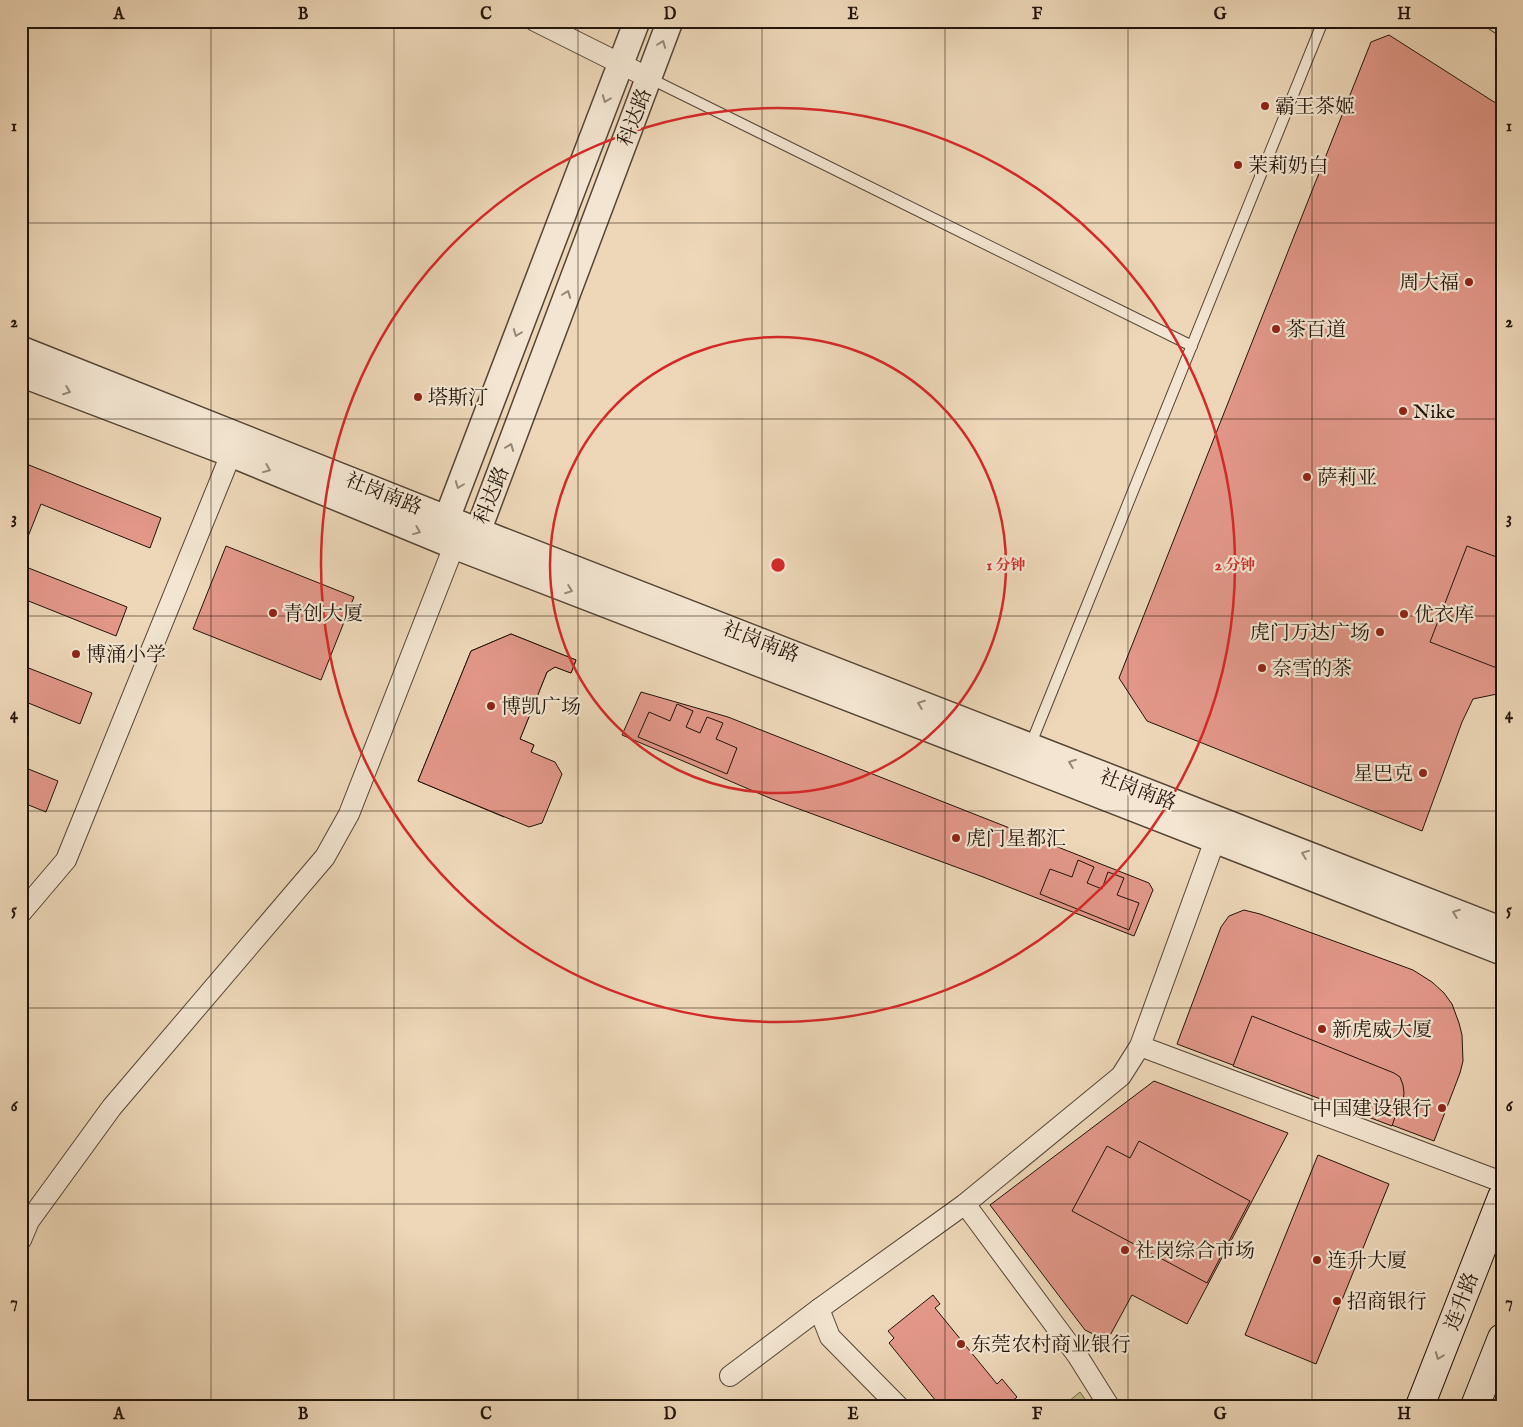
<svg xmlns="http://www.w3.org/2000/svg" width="1523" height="1427" font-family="'IM FELL English','Noto Serif SC',serif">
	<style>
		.garden { fill: #bebd8a; stroke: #70684a }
		.building { fill: #e29789; stroke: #22140a }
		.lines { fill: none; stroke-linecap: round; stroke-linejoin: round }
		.service-casing { stroke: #554536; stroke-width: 12 }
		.minor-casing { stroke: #554536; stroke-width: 22 }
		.tertiary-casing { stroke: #554536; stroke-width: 28 }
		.secondary-casing { stroke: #22140a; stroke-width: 30 }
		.service { stroke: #f3e5d1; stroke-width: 10 }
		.minor { stroke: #f3e5d1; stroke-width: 20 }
		.tertiary { stroke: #f3e5d1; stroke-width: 25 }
		.secondary { stroke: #f3e5d1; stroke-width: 28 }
		.oneway { stroke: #958777 }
		.grid { fill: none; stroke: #22140a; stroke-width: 1; stroke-opacity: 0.55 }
		.ring { fill: none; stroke: #d62828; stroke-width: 2.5 }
		.poi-dot { fill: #8f2418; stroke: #f3e5d1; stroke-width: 2 }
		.labels { text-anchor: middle; stroke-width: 4.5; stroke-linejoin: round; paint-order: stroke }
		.poi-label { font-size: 20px; fill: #22140a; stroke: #f3e5d1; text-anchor: start }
		.street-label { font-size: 20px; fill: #22140a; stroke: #f3e5d1 }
		.centre { fill: #d62828; stroke: #f3e5d1; stroke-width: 2.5 }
		.ring-label { font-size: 15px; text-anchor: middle; font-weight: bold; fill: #d62828; stroke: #f3e5d1; stroke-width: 4.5; stroke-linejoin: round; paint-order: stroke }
		.neatline { fill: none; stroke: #22140a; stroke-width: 2 }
		.grid-label { font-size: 16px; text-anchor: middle; font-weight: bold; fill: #22140a }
	</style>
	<rect width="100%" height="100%" fill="#edd7b8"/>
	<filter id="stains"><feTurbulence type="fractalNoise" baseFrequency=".004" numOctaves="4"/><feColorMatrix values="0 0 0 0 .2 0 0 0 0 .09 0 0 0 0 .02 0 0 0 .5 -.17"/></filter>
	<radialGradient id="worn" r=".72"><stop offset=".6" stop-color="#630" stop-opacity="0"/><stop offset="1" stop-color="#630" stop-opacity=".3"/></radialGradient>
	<path class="garden" d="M1080 1392 1090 1406H1063Z"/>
	<g class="building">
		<path d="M1389 35 1502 107V693L1473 699 1462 722 1422 831 1147 721 1119 678 1371 42Z"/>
		<path d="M29 465 161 518 150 548 41 504 21 554V485Z"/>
		<path d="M226 546 354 597 321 680 193 629Z"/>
		<path d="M1467 546 1502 559V670L1430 642Z"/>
		<path d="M21 565 127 607 116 636 21 598Z"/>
		<path d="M511 634 576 660 571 673 555 667 547 672 520 739 534 745 504 817 418 781 471 651Z"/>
		<path d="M511 634 576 660 571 673 555 667 547 672 520 739 534 745 531 752 555 762 562 774 542 823 529 827 418 781 471 651Z"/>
		<path d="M21 665 92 693 80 724 21 700Z"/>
		<path d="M641 692 728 717 1149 883 1153 890 1134 936 983 877 772 799 622 735Z"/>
		<path d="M677 704 693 711 686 727 700 733 707 717 723 723 716 739 737 748 727 774 638 737 649 712 670 721Z"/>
		<path d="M21 766 58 781 46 812 21 802Z"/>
		<path d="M1078 860 1094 867 1087 883 1102 889 1108 872 1124 878 1117 895 1139 903 1129 930 1040 894 1050 869 1072 877Z"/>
		<path d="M1244 910 1260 914 1413 970 1432 982 1444 993 1452 1004 1459 1023 1462 1035 1463 1061 1460 1073 1434 1141 1177 1044 1221 927 1229 916Z"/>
		<path d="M1252 1016 1394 1073 1400 1077 1403 1085 1404 1093 1401 1116 1396 1114 1392 1126 1233 1066Z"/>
		<path d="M1154 1081 1288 1133 1187 1324 1132 1295 1107 1341 1085 1330 990 1205Z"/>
		<path d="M1139 1141 1250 1201 1207 1283 1072 1211 1107 1146 1130 1158Z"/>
		<path d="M1318 1155 1389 1184 1316 1364 1245 1335Z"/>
		<path d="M933 1295 940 1304 935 1308 997 1384 1002 1379 1017 1397 1007 1406H940L889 1343 894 1338 888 1331Z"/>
	</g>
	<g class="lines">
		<g class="service-casing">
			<g id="service">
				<path d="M649 78 1192 346"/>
				<path d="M1030 746 1323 21"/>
			</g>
		</g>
		<g class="minor-casing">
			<g id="minor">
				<path d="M535 21 649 78"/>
				<path d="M1496 21 1502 25"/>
				<path d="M21 913 66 860 231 454"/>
				<path d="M1140 1046 1502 1182"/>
				<path d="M965 1204 1077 1355 1109 1406"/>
				<path d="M21 1240 29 1221 112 1107 325 857 349 814 454 546"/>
				<path d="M819 1309 830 1337 898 1406"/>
				<path d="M730 1376 819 1309 965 1204 1121 1076 1140 1046 1215 840"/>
			</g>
		</g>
		<g class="tertiary-casing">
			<g id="tertiary">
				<path d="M637 21 447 518 454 546 478 531 670 21"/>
				<path d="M21 349 501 540 1502 930"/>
				<path d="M21 374 231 454 454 546 1022 765 1502 952"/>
			</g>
		</g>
		<g class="secondary-casing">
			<g id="secondary">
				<path d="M1420 1406 1502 1197"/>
				<path d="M1475 1406 1502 1338"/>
			</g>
		</g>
		<use href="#service" class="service"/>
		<use href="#minor" class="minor"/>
		<use href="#tertiary" class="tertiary"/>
		<use href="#secondary" class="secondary"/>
	</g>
	<defs><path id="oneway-chevron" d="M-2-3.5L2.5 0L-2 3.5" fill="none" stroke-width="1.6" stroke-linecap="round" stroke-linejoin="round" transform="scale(1.25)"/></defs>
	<g class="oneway">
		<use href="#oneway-chevron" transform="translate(662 44) rotate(-69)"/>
		<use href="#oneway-chevron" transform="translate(606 99) rotate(111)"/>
		<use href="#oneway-chevron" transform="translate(567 294) rotate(-69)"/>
		<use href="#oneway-chevron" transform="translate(517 333) rotate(111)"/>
		<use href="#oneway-chevron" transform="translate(67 391) rotate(21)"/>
		<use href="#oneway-chevron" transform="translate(510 447) rotate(-69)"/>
		<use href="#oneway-chevron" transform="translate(267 469) rotate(22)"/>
		<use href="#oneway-chevron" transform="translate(459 485) rotate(111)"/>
		<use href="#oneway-chevron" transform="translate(417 531) rotate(22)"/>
		<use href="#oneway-chevron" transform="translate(569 590) rotate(21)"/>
		<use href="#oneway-chevron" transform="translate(921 704) rotate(-159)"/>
		<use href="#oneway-chevron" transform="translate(1072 763) rotate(-159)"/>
		<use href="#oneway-chevron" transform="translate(1305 854) rotate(-159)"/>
		<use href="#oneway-chevron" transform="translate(1456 913) rotate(-159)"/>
		<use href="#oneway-chevron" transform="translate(1439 1356) rotate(111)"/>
	</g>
	<path class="grid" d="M211 21V1406M394 21V1406M578 21V1406M762 21V1406M945 21V1406M1128 21V1406M1312 21V1406M21 223H1502M21 419H1502M21 616H1502M21 811H1502M21 1008H1502M21 1204H1502"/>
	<g class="ring">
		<circle cx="778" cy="565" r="228"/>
		<circle cx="778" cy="565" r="457"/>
	</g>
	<g class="poi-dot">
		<circle cx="1265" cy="106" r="5"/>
		<circle cx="1238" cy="165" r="5"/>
		<circle cx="1469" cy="282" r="5"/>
		<circle cx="1276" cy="329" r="5"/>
		<circle cx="418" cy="397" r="5"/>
		<circle cx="1403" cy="411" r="5"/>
		<circle cx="1307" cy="477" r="5"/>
		<circle cx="273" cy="613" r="5"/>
		<circle cx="1404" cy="614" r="5"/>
		<circle cx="1380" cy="632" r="5"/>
		<circle cx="76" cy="654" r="5"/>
		<circle cx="1262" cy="668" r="5"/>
		<circle cx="491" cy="706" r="5"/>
		<circle cx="1423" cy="773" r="5"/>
		<circle cx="956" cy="838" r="5"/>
		<circle cx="1322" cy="1029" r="5"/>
		<circle cx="1442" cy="1108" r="5"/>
		<circle cx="1125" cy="1250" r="5"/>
		<circle cx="1317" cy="1260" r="5"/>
		<circle cx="1337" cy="1301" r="5"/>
		<circle cx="961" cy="1344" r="5"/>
	</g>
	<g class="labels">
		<g class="poi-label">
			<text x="1275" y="113">霸王茶姬</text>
			<text x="1248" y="172">茉莉奶白</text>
			<text x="1459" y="289" text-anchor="end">周大福</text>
			<text x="1286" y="336">茶百道</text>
			<text x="428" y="404">塔斯汀</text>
			<text x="1413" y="418">Nike</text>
			<text x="1317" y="484">萨莉亚</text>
			<text x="283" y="620">青创大厦</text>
			<text x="1414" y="621">优衣库</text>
			<text x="1370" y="639" text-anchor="end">虎门万达广场</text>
			<text x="86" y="661">博涌小学</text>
			<text x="1272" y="675">奈雪的茶</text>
			<text x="501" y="713">博凯广场</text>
			<text x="1413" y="780" text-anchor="end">星巴克</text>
			<text x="966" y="845">虎门星都汇</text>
			<text x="1332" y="1036">新虎威大厦</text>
			<text x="1432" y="1115" text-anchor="end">中国建设银行</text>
			<text x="1135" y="1257">社岗综合市场</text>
			<text x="1327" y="1267">连升大厦</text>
			<text x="1347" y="1308">招商银行</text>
			<text x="971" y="1351">东莞农村商业银行</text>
		</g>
		<g class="street-label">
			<text transform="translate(634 117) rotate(-69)" y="7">科达路</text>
			<text transform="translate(384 493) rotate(22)" y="7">社岗南路</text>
			<text transform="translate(491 495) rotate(-68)" y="7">科达路</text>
			<text transform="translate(761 641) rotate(21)" y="7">社岗南路</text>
			<text transform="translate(1138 789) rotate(21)" y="7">社岗南路</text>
			<text transform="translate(1461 1301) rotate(-69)" y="7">连升路</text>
		</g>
	</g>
	<circle cx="778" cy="565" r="8" class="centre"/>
	<g class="ring-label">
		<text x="1006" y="570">1 分钟</text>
		<text x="1235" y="570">2 分钟</text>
	</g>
	<rect width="1523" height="1427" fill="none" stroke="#edd7b8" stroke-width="55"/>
	<rect x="28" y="28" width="1468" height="1372" class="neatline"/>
	<g class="grid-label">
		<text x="119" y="19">A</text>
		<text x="303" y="19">B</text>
		<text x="486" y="19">C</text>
		<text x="670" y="19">D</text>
		<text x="853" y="19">E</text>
		<text x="1037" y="19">F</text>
		<text x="1220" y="19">G</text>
		<text x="1404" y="19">H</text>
		<text x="14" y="131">1</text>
		<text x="1509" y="131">1</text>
		<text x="14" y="327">2</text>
		<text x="1509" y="327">2</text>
		<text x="14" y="523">3</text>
		<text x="1509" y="523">3</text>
		<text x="14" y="719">4</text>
		<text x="1509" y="719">4</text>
		<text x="14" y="915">5</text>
		<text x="1509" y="915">5</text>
		<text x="14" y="1111">6</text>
		<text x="1509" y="1111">6</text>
		<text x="14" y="1307">7</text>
		<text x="1509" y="1307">7</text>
		<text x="119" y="1419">A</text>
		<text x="303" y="1419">B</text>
		<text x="486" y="1419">C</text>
		<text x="670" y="1419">D</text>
		<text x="853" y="1419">E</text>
		<text x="1037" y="1419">F</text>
		<text x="1220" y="1419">G</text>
		<text x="1404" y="1419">H</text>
	</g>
	<rect width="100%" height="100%" filter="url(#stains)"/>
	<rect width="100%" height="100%" fill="url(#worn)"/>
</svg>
